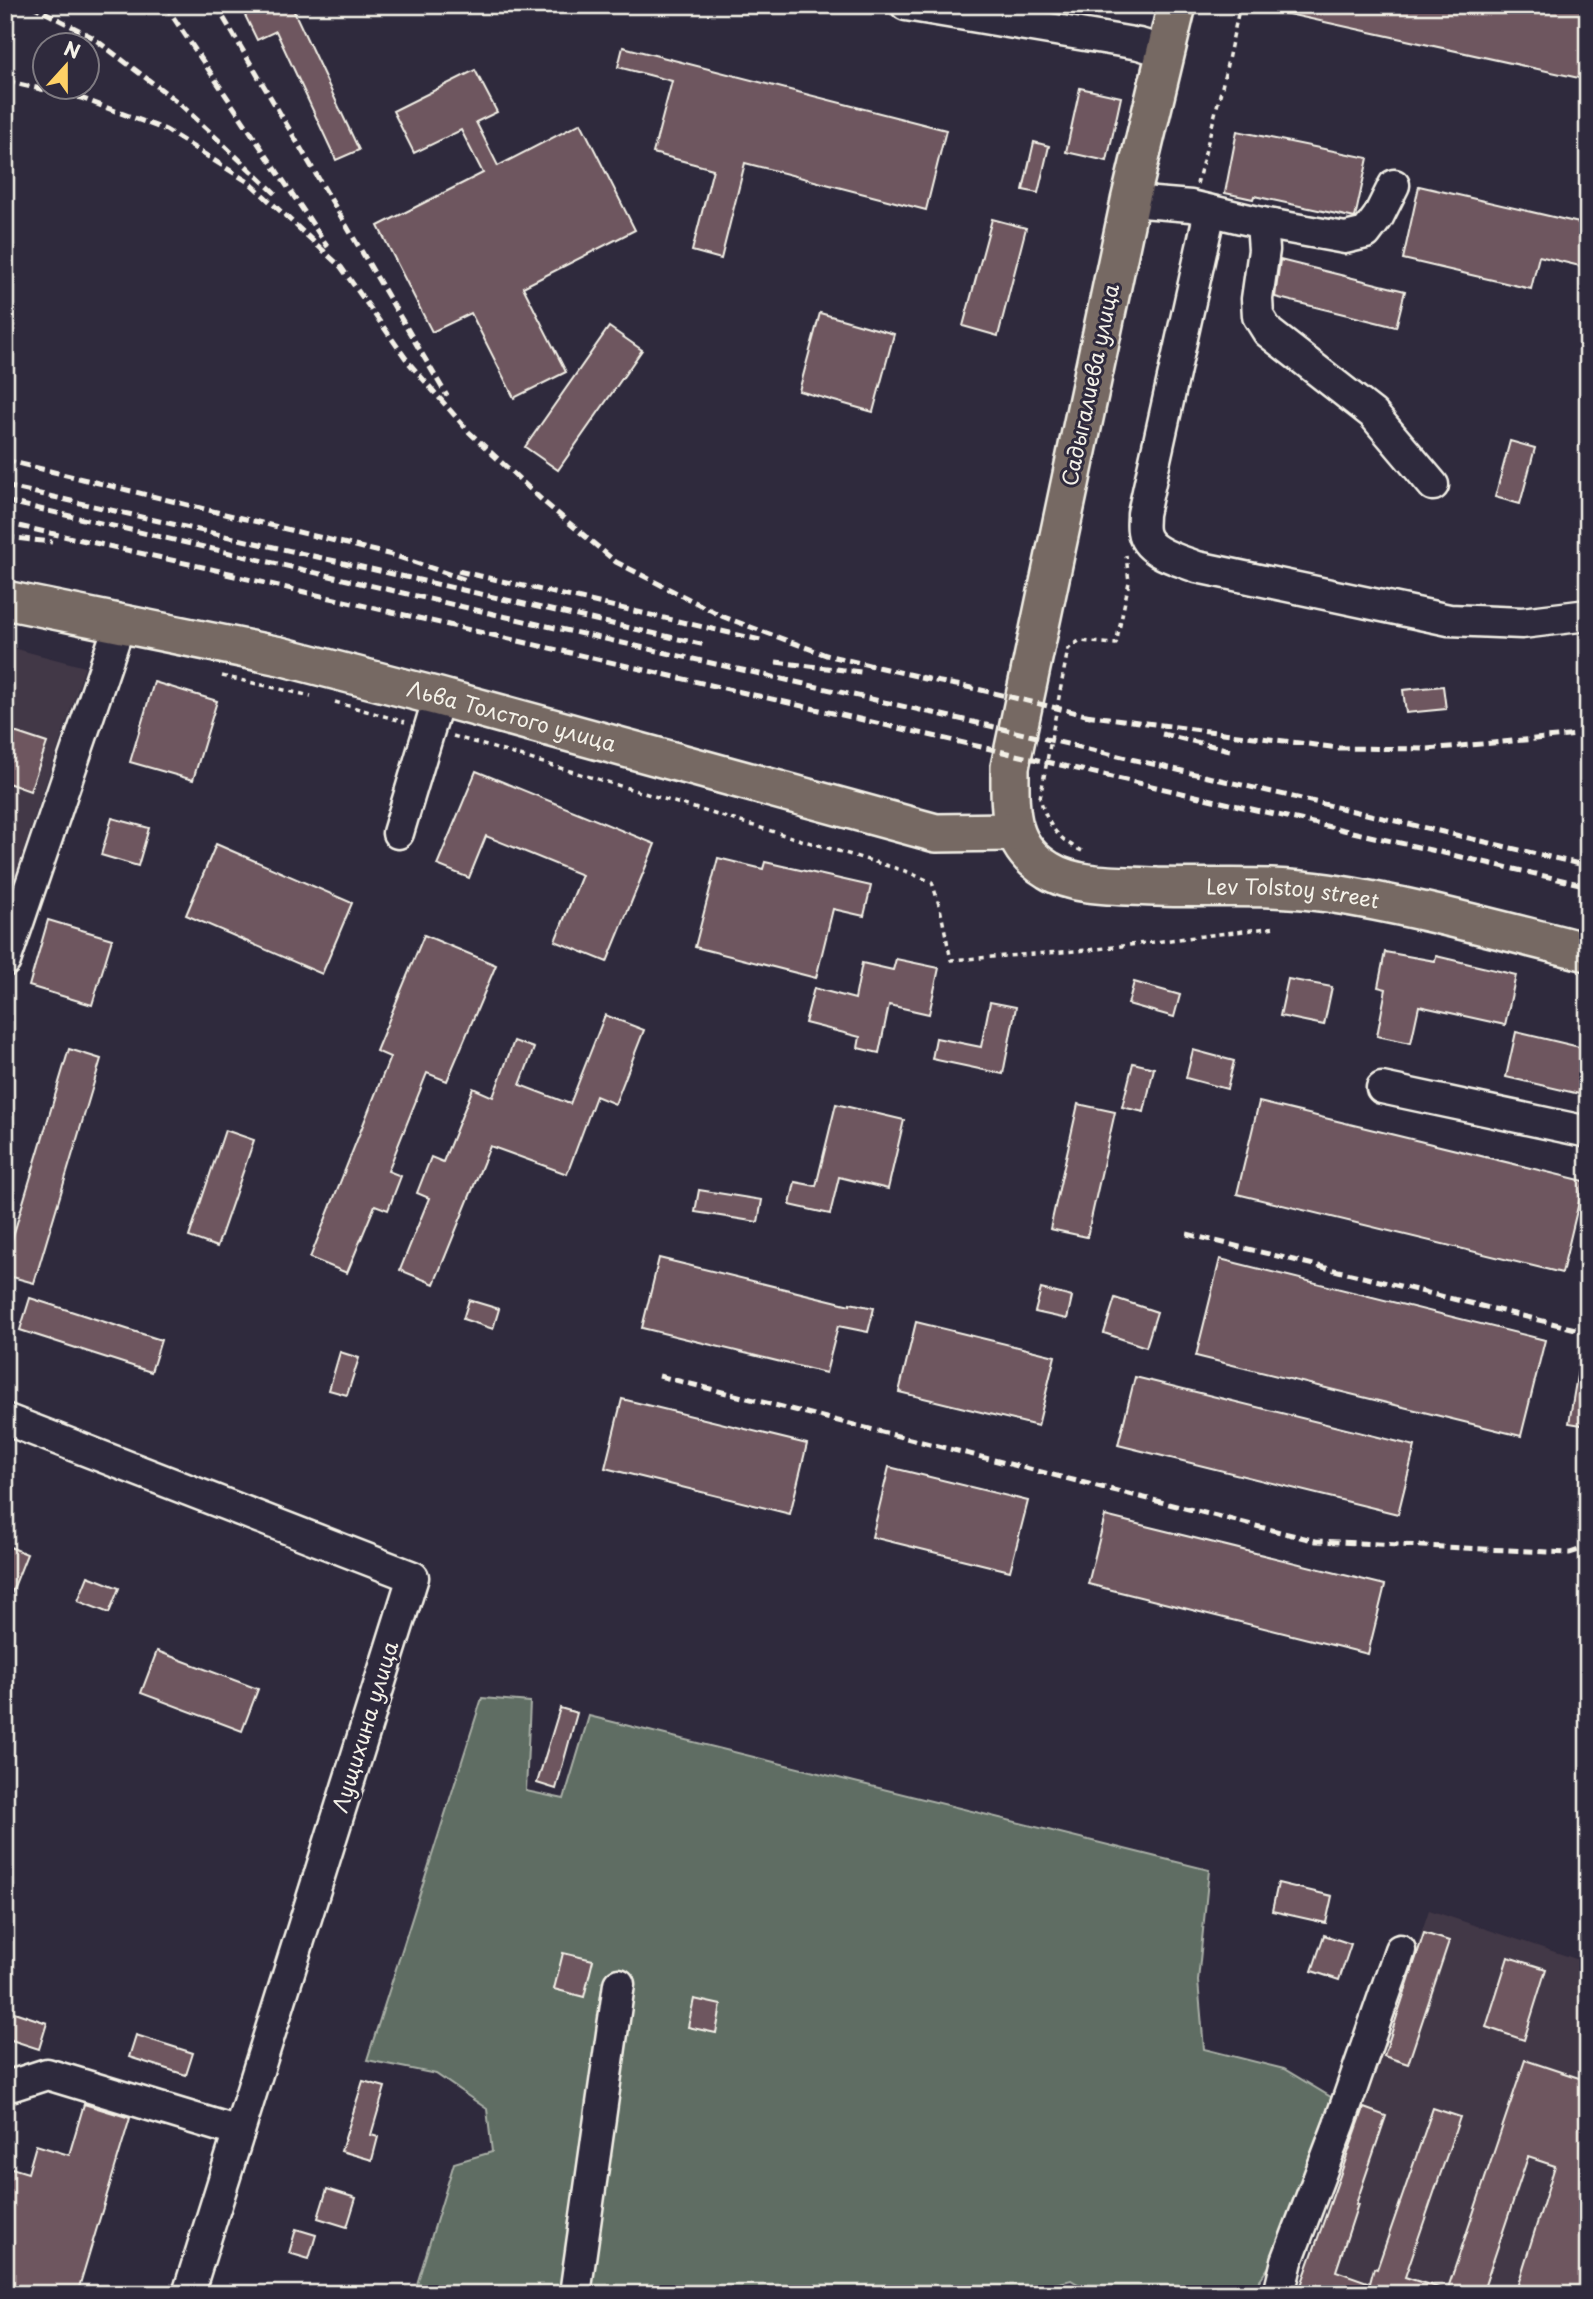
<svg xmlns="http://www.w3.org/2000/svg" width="1593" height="2299" font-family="'Playpen Sans',sans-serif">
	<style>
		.built { fill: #423847 }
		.green { fill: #5e6d64; stroke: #a9afa6; stroke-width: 2 }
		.building { fill: #6e575e; stroke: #f4f1e8; stroke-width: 2 }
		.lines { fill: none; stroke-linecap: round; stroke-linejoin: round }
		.minor-casing { stroke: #f4f1e8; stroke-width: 35 }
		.major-casing { stroke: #f4f1e8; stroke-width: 42 }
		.path { stroke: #f4f1e8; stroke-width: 3.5; stroke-dasharray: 5 5; stroke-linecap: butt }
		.minor { stroke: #2f2a3d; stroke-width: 30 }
		.major { stroke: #766964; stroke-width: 37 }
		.rail { stroke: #f4f1e8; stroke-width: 5; stroke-dasharray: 10 5; stroke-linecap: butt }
		.labels { text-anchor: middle; stroke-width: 6; stroke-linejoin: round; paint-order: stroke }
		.street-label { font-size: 21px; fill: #f4f1e8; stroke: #2f2a3d }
	</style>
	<rect width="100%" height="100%" fill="#2f2a3d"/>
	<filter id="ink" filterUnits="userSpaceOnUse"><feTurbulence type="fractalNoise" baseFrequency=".0143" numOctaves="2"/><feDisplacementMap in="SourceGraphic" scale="14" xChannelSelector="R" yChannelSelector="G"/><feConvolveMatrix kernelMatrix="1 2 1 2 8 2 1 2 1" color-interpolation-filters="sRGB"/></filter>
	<g filter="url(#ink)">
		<g class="built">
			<path d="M5 646 85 667 5 906Z"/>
			<path d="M1429 1910 1585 1962 1588 1956V2294H1297Z"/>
		</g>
		<path class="green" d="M482 1698 530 1702 526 1791 564 1799 589 1716 1209 1870 1198 1981 1204 2049 1284 2069 1334 2099 1270 2265 1250 2294H1095L1071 2280 1025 2292 1024 2294H414L454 2163 492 2152 487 2109 436 2074 367 2060Z"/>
		<g class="building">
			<path d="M240 5H291L359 150 336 160 276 31 257 40Z"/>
			<path d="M1279 5H1588V80L1279 12Z"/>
			<path d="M623 47 946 130 926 210 745 163 721 259 692 251 713 169 653 153 672 81 618 67Z"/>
			<path d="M475 70 497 112 476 122 498 166 581 123 635 230 523 287 566 372 514 398 471 313 432 332 378 226 483 173 461 130 414 153 393 111Z"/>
			<path d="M1080 88 1121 97 1107 161 1066 152Z"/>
			<path d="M1237 131 1368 158 1355 218 1254 196 1253 199 1225 193Z"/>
			<path d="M1034 142 1049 146 1038 193 1023 190Z"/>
			<path d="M1419 186 1588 225V268L1539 256 1531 289 1403 259Z"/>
			<path d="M992 219 1026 228 998 336 963 326Z"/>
			<path d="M1280 260 1405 291 1396 327 1275 297Z"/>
			<path d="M820 313 894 334 873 412 799 391Z"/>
			<path d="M609 327 642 350 558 470 525 447Z"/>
			<path d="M1510 441 1535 448 1520 504 1495 497Z"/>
			<path d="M154 682 217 701 193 780 130 762Z"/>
			<path d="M1443 686 1446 709 1406 713 1403 690Z"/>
			<path d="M5 729 47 743 30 791 5 782Z"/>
			<path d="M476 771 655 844 607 962 555 941 582 875 486 836 469 878 437 865Z"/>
			<path d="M112 818 149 828 138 866 101 855Z"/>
			<path d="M216 844 352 903 322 974 186 915Z"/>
			<path d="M718 858 763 869 765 862 871 886 864 916 833 909 816 978 695 947Z"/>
			<path d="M48 920 112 939 92 1005 29 986Z"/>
			<path d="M424 935 496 965 447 1081 427 1073 388 1171 401 1176 388 1210 375 1205 347 1273 310 1258 390 1057 376 1051Z"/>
			<path d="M1385 952 1435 961 1436 956 1516 975 1505 1025 1419 1006 1411 1043 1377 1036 1386 989 1378 987Z"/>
			<path d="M896 959 939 968 929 1014 889 1005 879 1053 858 1048 860 1037 805 1023 814 988 855 999 862 963 893 970Z"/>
			<path d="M1288 979 1332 987 1324 1025 1280 1016Z"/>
			<path d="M1134 982 1180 995 1174 1017 1128 1004Z"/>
			<path d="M990 1002 1016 1007 1003 1074 932 1059 936 1038 981 1047Z"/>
			<path d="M605 1015 644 1030 615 1104 596 1096 567 1174 490 1146 434 1284 400 1270 429 1198 417 1193 431 1157 443 1162 473 1088 493 1097 514 1041 534 1048 520 1085 570 1104Z"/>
			<path d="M1516 1032 1588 1049V1096L1506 1077Z"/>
			<path d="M69 1049 101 1059 34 1283 5 1275V1263Z"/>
			<path d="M1193 1050 1234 1061 1227 1089 1186 1078Z"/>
			<path d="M1133 1063 1154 1068 1144 1112 1122 1107Z"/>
			<path d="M1259 1102 1584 1181 1562 1273 1237 1194Z"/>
			<path d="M836 1104 904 1120 888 1189 839 1177 830 1214 790 1205 795 1182 816 1186Z"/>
			<path d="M1078 1104 1115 1112 1087 1237 1050 1229Z"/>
			<path d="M225 1130 254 1140 217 1247 189 1237Z"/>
			<path d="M699 1190 762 1200 758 1222 695 1212Z"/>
			<path d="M659 1258 850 1305V1303L874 1308 868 1332 838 1326 826 1373 642 1328Z"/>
			<path d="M1220 1259 1545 1340 1521 1436 1196 1356Z"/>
			<path d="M1041 1289 1072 1297 1067 1319 1035 1312Z"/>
			<path d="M30 1298 161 1340 151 1372 20 1330Z"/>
			<path d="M1115 1298 1157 1312 1146 1347 1104 1333Z"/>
			<path d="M469 1300 499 1309 493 1329 463 1319Z"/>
			<path d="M916 1322 1055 1356 1038 1426 899 1392Z"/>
			<path d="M340 1352 359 1358 347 1395 329 1390Z"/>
			<path d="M1579 1364 1588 1365V1426L1569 1423Z"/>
			<path d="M1135 1377 1415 1446 1398 1514 1118 1445Z"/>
			<path d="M622 1399 807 1444 790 1514 605 1468Z"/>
			<path d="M889 1467 1028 1501 1010 1571 872 1537Z"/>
			<path d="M1105 1516 1385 1585 1368 1654 1088 1584Z"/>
			<path d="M5 1545 27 1554 6 1607H5Z"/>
			<path d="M88 1576 119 1588 109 1613 78 1601Z"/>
			<path d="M157 1651 258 1689 242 1731 141 1693Z"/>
			<path d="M560 1708 577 1713 556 1789 537 1783Z"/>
			<path d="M1278 1883 1332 1896 1326 1923 1272 1911Z"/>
			<path d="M1424 1933 1449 1941 1408 2064 1384 2056Z"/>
			<path d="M1324 1935 1351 1944 1339 1980 1312 1971Z"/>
			<path d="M563 1953 593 1960 584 1997 554 1989Z"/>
			<path d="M1508 1957 1546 1969 1524 2040 1486 2027Z"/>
			<path d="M694 1999 721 2005 716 2033 688 2027Z"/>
			<path d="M5 2009 47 2023 39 2049 5 2038Z"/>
			<path d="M136 2035 193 2053 186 2075 129 2057Z"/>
			<path d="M1525 2060 1588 2081V2294H1515L1555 2166 1528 2157 1482 2294H1446Z"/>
			<path d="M363 2081 385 2087 371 2135 378 2137 372 2160 341 2151Z"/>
			<path d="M84 2104 130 2118 77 2294H5V2166L28 2173 36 2145 69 2155Z"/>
			<path d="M1364 2108 1386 2116 1356 2204H1358L1336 2271 1370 2283 1374 2268 1377 2269 1433 2108 1460 2117 1405 2277 1445 2290 1444 2294H1298Z"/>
			<path d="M327 2189 356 2198 347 2227 318 2218Z"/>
			<path d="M296 2229 316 2235 309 2259 289 2253Z"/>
		</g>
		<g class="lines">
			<g class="minor-casing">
				<g id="minor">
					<path d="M906 5 1139 44 1166 52"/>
					<path d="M1130 201 1191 206 1262 223 1345 238 1366 233 1378 217 1394 185"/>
					<path d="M1210 211 1143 514C1143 520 1142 526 1143 531 1146 553 1180 560 1197 567L1449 620 1522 623 1588 615"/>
					<path d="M1262 223 1264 250 1257 299 1258 316 1268 332 1373 414 1433 485"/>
					<path d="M398 833 439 697"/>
					<path d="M5 961 120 623"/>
					<path d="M1382 1088 1588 1132"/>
					<path d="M5 1419 413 1577 188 2294"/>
					<path d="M5 2083 13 2085 47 2074 239 2132"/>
					<path d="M575 2294 619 1984"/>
					<path d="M1279 2294 1287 2261 1339 2125 1400 1950"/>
				</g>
			</g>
			<g class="major-casing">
				<g id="major">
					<path id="s1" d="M1177 5 1130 201 1010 767C1010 808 1007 846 1048 870 1076 888 1124 885 1157 887 1214 889 1271 884 1328 893 1415 906 1502 931 1588 952"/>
					<path id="s2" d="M5 600 280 656 439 697 936 833 1014 832"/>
				</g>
			</g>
			<g class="path">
				<path d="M1197 184 1222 87 1240 5"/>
				<path d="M222 676 311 696"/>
				<path d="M335 702 405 722"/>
				<path d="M453 736 905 871 932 882 940 908 951 960 1089 950 1276 927"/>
				<path d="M1082 851C1057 839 1047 824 1040 798L1068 649 1079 641 1116 644 1129 582 1126 555"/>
			</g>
			<use href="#minor" class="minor"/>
			<use href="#major" class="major"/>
			<g class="rail">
				<path d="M31 5 92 37 179 103 276 194"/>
				<path d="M165 5 328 247"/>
				<path d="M216 5 447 396"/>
				<path d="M5 81 81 98 166 130 250 183 341 267 409 363 469 432 544 502 616 562 724 617 826 655 929 679"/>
				<path d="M5 460 396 556 469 581"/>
				<path d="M5 486 705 645"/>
				<path d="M5 501 507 617 973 722 1588 866"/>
				<path d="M5 523 234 574"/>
				<path d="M5 537 52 542"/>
				<path d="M458 571 765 641"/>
				<path d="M226 574 1588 886"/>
				<path d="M776 662 861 672"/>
				<path d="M920 678 977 689 1094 717"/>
				<path d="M1085 715 1338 748 1428 749 1588 734"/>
				<path d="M1162 734 1230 750"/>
				<path d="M1187 1234 1588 1332"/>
				<path d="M659 1376 1316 1541 1570 1553 1588 1547"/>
			</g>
		</g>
	</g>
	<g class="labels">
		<g class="street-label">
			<text transform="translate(1091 385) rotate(-78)" y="7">Садыгалиева улица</text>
			<text dy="7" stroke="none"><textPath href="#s2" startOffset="520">Льва Толстого улица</textPath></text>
			<text dy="7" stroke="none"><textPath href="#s1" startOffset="1144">Lev Tolstoy street</textPath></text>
			<text transform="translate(366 1727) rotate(-73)" y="7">Лущихина улица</text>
		</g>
	</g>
	<rect width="1593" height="2299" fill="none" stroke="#2f2a3d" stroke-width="28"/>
	<rect x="14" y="14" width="1565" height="2271" fill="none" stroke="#f4f1e8" stroke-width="2.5" filter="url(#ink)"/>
	<g transform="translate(66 66) rotate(21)"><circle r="33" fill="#2f2a3d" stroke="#7e7a81" stroke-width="2"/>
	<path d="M0-5L12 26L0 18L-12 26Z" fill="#ffd166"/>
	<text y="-10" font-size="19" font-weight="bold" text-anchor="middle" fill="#f4f1e8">N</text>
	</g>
</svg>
